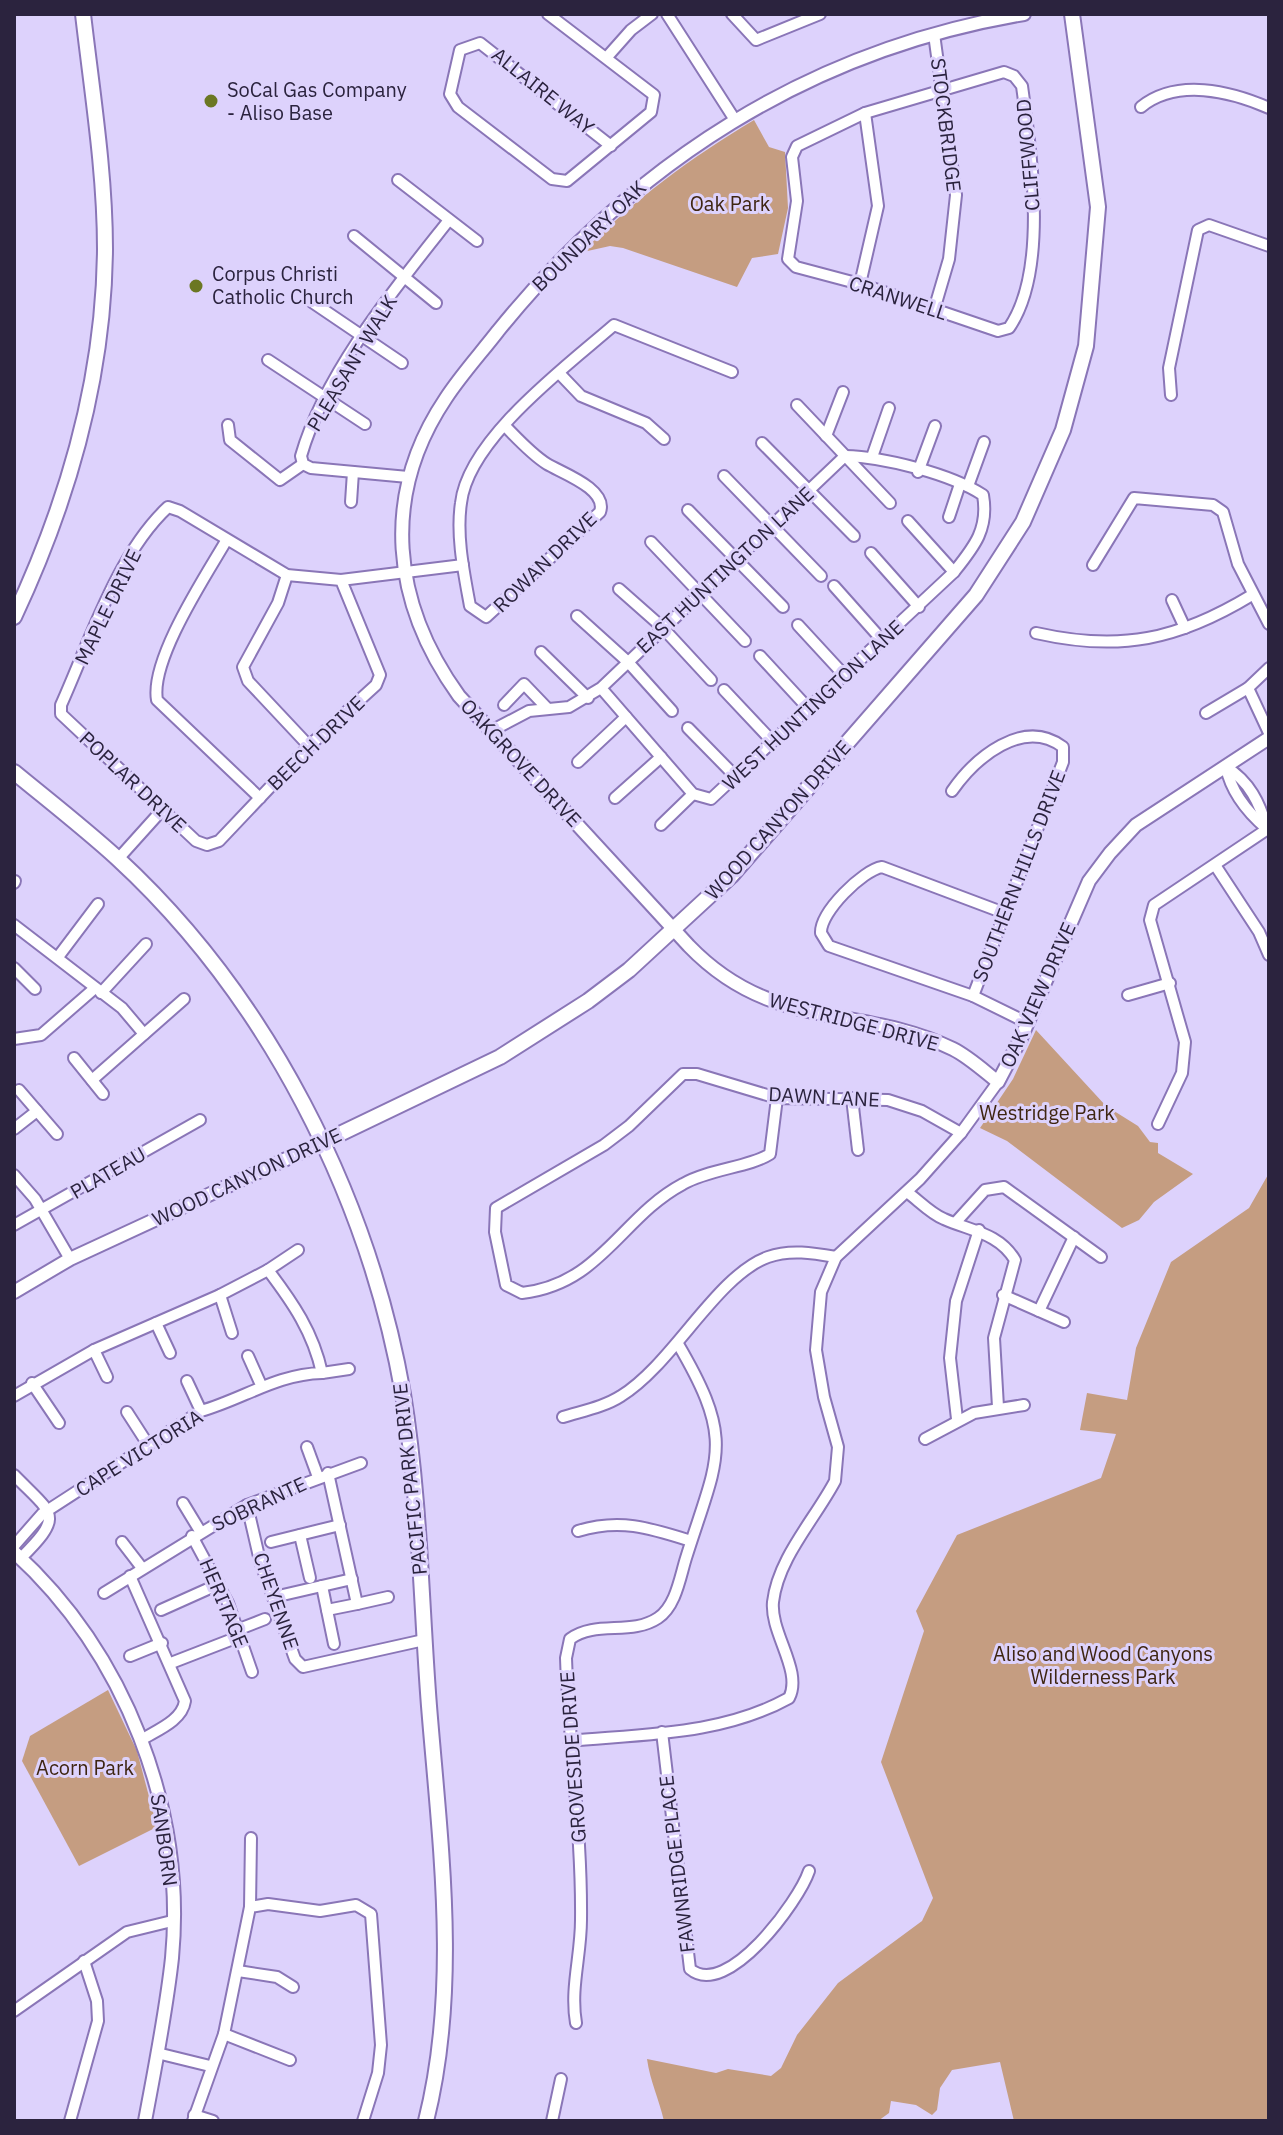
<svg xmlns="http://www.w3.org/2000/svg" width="1283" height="2135" font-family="'IBM Plex Sans',sans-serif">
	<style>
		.green { fill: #c59d81 }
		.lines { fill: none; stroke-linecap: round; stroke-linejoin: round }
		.minor-casing { stroke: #8a76b7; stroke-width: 14 }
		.tertiary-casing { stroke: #8a76b7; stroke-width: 16 }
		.secondary-casing { stroke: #8a76b7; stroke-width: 18 }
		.minor { stroke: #fff; stroke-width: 10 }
		.tertiary { stroke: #fff; stroke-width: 12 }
		.secondary { stroke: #fff; stroke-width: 14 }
		.poi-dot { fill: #6b7723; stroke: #ddd2fc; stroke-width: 3 }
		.labels { text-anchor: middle; stroke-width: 6; stroke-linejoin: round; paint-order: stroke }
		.poi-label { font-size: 20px; fill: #2b233e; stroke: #ddd2fc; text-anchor: start }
		.street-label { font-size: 20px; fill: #2b233e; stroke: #ddd2fc }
		.park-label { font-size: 20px; fill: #3e2511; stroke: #ddd2fc }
	</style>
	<rect width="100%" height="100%" fill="#ddd2fc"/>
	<g class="green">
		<path d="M754 120 769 147 785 152 788 208 778 254 752 258 737 287 623 248 610 246 583 252C633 200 692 157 754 120Z"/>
		<path d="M1036 1030 1106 1106 1138 1126 1150 1142 1158 1143V1153L1193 1174 1154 1202 1139 1220 1122 1228 1007 1141 980 1128 1013 1079Z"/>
		<path d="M1269 1173V2121H1014L1000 2062 952 2070 940 2088 937 2110 932 2115 916 2105 891 2101 889 2113 878 2121H664C659 2099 650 2081 647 2059L716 2073 728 2069 771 2076 781 2068 797 2035 838 1983 922 1921 933 1898 881 1762 924 1631 916 1611 957 1535 1101 1478 1116 1434 1080 1430 1087 1393 1127 1400 1136 1348 1171 1262 1249 1208Z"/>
		<path d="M108 1690 137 1751 157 1827 79 1866 22 1761 30 1736Z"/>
	</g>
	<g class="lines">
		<g class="minor-casing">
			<g id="minor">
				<path d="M548 14 654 95 651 112 567 181 552 179 458 107 450 94 460 50 480 43 611 146"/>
				<path d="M667 14 735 120"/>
				<path d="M732 14 756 40 820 14"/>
				<path d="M934 34 956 195 949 259 934 310"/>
				<path d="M607 57 631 30 652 14"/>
				<path d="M1004 72 1014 76 1022 86C1031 153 1049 270 1009 328L998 331 860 284 796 267 788 259 797 201 792 157 797 146 865 113Z"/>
				<path d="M1141 107C1177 78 1230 91 1269 108"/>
				<path d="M398 180 477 241"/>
				<path d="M354 236 436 303"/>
				<path d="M860 284 878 206 865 113"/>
				<path d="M312 302 402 363"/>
				<path d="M268 360 365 424"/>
				<path d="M559 373 581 396 646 423 664 439"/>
				<path d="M1171 395 1169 368 1198 230 1209 225 1269 246"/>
				<path d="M797 405 890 503"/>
				<path d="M228 425 230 440 280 480 303 464"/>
				<path d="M504 425C517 438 531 454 547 464 562 473 608 489 600 512L486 617 470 606C464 573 456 536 461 503 468 439 568 365 614 325L732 372"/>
				<path d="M826 436 843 392"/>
				<path d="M762 443 854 536"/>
				<path d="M872 457 889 408"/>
				<path d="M918 472 935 426"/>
				<path d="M724 476 821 576"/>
				<path d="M408 477 311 468 303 464 301 456C325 372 396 287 449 220"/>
				<path d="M968 486 984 442"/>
				<path d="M351 502 353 472"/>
				<path d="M688 510 783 607"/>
				<path d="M949 517 960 484"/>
				<path d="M908 521 954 572"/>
				<path d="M226 541C205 577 150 660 157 700L260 798"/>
				<path d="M651 542 745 641"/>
				<path d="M871 553 919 607"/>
				<path d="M1093 565 1134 498 1213 505 1223 512 1238 564 1269 624"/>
				<path d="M287 575 278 603 243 667 248 681 309 746"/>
				<path d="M341 580 380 675 376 685 309 746 219 841 207 845 196 841 61 714V705C89 643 117 554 168 507L180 511 287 575 341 580 463 565"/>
				<path d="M834 586 882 640"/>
				<path d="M619 589 662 627 711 680"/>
				<path d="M1172 600 1185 628"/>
				<path d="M577 616 628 662 672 711"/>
				<path d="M798 625 845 676"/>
				<path d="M1036 633C1120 652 1178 640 1252 595"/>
				<path d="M541 652 588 698"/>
				<path d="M760 656 808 708"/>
				<path d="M1248 688 1269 733"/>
				<path d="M724 690 772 741"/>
				<path d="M504 705 524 684 547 708"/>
				<path d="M1206 713 1248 688 1269 668"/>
				<path d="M688 728 736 777"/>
				<path d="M491 731 529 711 569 707 601 688 845 456C884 457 951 474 983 495 989 529 974 547 954 572L711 799 693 794 601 688"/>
				<path d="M578 762 626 717"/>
				<path d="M1226 767C1249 781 1260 803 1267 829"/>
				<path d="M1226 767C1231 792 1247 812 1267 829"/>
				<path d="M952 791C975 758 1023 717 1063 747V762L973 996"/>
				<path d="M615 798 661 757"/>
				<path d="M661 825 693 794"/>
				<path d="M118 859 163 809"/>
				<path d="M1215 865 1259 932 1269 955"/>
				<path d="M14 883 15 881"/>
				<path d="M1007 914 882 867C863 870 820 912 821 933L829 946 973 996 1028 1023"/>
				<path d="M14 925 122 1008 144 1034"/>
				<path d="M58 957 98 904"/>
				<path d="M14 968 35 989"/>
				<path d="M101 993 146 944"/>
				<path d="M1128 995 1170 983"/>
				<path d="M14 1039 41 1035 95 988"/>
				<path d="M74 1058 103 1094"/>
				<path d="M92 1080 184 999"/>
				<path d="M19 1090 57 1134"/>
				<path d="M777 1098 770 1154C750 1167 709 1169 683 1184 621 1217 601 1284 522 1293L506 1285 495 1232 496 1208 604 1145 629 1126 683 1074H697L777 1098 888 1100 922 1111 961 1133"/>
				<path d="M852 1098 858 1150"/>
				<path d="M1158 1124 1182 1073 1185 1042 1150 920 1154 905 1269 828"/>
				<path d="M14 1129 37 1111"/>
				<path d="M14 1175 35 1199 70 1259"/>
				<path d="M907 1192C918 1200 931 1214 944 1219 971 1231 999 1233 1015 1260L994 1338 998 1407"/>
				<path d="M956 1222 985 1190 1004 1187 1101 1257"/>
				<path d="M14 1225 200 1120"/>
				<path d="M268 1270 298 1250"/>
				<path d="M220 1295 232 1333"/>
				<path d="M1003 1295 1064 1322"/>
				<path d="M1039 1311 1074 1237"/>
				<path d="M156 1323 170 1353"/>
				<path d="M94 1350 107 1377"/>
				<path d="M248 1356 261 1385"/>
				<path d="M322 1373 349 1369"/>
				<path d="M187 1381 201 1411"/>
				<path d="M32 1383 59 1423"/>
				<path d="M14 1396 94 1350 220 1295 268 1270C293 1303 313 1332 322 1373 277 1374 243 1399 201 1411L42 1514 14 1546"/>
				<path d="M127 1412 147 1443"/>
				<path d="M563 1417C582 1411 604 1407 621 1396 673 1364 716 1276 768 1257 790 1249 813 1253 836 1257"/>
				<path d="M957 1419 950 1358 956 1301 979 1230"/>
				<path d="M925 1439 974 1413 1024 1405"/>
				<path d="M307 1447 318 1477"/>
				<path d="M328 1473 357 1604 388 1597"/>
				<path d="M14 1475C53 1515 65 1514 21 1558"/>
				<path d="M183 1503 200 1531"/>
				<path d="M247 1505 260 1561 295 1659 303 1667 424 1640"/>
				<path d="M578 1531C620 1518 650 1528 691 1541"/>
				<path d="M300 1535 310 1578"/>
				<path d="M192 1536 228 1603 252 1672"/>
				<path d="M122 1542 142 1568"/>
				<path d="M271 1542 340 1525"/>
				<path d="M130 1576 185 1701C182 1721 157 1730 141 1740"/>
				<path d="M322 1586 334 1644"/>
				<path d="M104 1593 247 1505 361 1463"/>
				<path d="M274 1597 352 1579"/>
				<path d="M161 1610 219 1584"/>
				<path d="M327 1610 357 1604"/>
				<path d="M130 1656 162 1643"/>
				<path d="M171 1663 233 1639 242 1628 265 1619"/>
				<path d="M662 1732 690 1969C727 2000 799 1901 809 1871"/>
				<path d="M569 1741C644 1734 722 1735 789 1698 803 1671 770 1633 773 1602 778 1558 815 1519 835 1481L838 1447 824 1397 816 1350 821 1292 836 1257 920 1179 961 1133 998 1082"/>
				<path d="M250 1907 251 1838"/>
				<path d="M238 1971 277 1977 293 1987"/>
				<path d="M14 2011 127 1932 172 1921"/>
				<path d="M576 2023C570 1988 581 1956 581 1920 582 1833 569 1746 566 1658L570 1639C596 1620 631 1636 658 1618 676 1606 680 1577 686 1558 718 1456 736 1443 678 1344"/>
				<path d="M224 2034 290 2060"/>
				<path d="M157 2053 210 2066"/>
				<path d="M194 2115 213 2121"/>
				<path d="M70 2121 98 2021 97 2001 84 1961"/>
				<path d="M193 2121 224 2034 250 1907 268 1904 320 1911 356 1905 371 1914 381 2045 378 2073 363 2121"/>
				<path d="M552 2121 561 2079"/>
			</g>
		</g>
		<g class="tertiary-casing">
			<g id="tertiary">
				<path d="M1024 14C809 50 634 163 498 331 481 353 461 375 446 398 380 496 392 603 459 696L689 946C773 1033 858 1003 953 1049 969 1057 984 1071 998 1082L1021 1038 1089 881 1110 853 1136 825 1269 738"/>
				<path d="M14 1292 70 1259 323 1142"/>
				<path d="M14 1552C125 1653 186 1809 172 1958 166 2013 155 2067 145 2121"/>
			</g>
		</g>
		<g class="secondary-casing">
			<g id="secondary">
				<path d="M14 617C68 502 104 377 105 249 105 171 92 92 83 14"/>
				<path d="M14 772C48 800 84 828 117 858 267 996 368 1195 403 1394 420 1497 421 1603 429 1706 440 1843 460 1986 426 2121"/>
				<path d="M323 1142 500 1057 588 1001 629 970 731 876 976 595 1023 522 1063 430 1086 346 1098 207 1072 14"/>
			</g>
		</g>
		<use href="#minor" class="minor"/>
		<use href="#tertiary" class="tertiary"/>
		<use href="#secondary" class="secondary"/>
	</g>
	<g class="poi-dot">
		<circle cx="211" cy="101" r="8"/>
		<circle cx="196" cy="286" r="8"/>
	</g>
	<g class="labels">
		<g class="poi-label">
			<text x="227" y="97">SoCal Gas Company<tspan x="227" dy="23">- Aliso Base</tspan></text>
			<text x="212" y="281">Corpus Christi<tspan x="212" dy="23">Catholic Church</tspan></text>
		</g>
		<g class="street-label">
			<text transform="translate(543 91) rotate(39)" y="7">ALLAIRE WAY</text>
			<text transform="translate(946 125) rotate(83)" y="7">STOCKBRIDGE</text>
			<text transform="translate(1028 155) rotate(-95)" y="7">CLIFFWOOD</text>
			<text transform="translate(589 236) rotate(-44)" y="7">BOUNDARY OAK</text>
			<text transform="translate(898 298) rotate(18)" y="7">CRANWELL</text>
			<text transform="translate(352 363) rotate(-59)" y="7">PLEASANT WALK</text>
			<text transform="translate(545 562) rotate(-44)" y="7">ROWAN DRIVE</text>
			<text transform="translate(725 570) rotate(-43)" y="7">EAST HUNTINGTON LANE</text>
			<text transform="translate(108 607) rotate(-64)" y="7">MAPLE DRIVE</text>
			<text transform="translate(813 705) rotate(-43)" y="7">WEST HUNTINGTON LANE</text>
			<text transform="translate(316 743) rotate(-44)" y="7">BEECH DRIVE</text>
			<text transform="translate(521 763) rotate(47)" y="7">OAKGROVE DRIVE</text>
			<text transform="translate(133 782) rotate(43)" y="7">POPLAR DRIVE</text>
			<text transform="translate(778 820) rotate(-48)" y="7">WOOD CANYON DRIVE</text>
			<text transform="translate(1019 876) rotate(-69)" y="7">SOUTHERN HILLS DRIVE</text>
			<text transform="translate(1038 995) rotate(-66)" y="7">OAK VIEW DRIVE</text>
			<text transform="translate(854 1022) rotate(15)" y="7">WESTRIDGE DRIVE</text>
			<text transform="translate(824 1097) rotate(3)" y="7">DAWN LANE</text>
			<text transform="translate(108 1173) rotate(-30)" y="7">PLATEAU</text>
			<text transform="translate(247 1177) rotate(-25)" y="7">WOOD CANYON DRIVE</text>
			<text transform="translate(139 1453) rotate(-32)" y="7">CAPE VICTORIA</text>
			<text transform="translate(410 1479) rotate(-96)" y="7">PACIFIC PARK DRIVE</text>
			<text transform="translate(259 1504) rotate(-25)" y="7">SOBRANTE</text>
			<text transform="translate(276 1601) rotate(71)" y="7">CHEYENNE</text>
			<text transform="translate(224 1603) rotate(67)" y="7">HERITAGE</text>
			<text transform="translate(573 1757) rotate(-94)" y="7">GROVESIDE DRIVE</text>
			<text transform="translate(164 1840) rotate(82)" y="7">SANBORN</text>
			<text transform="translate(677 1864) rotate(-97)" y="7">FAWNRIDGE PLACE</text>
		</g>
		<g class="park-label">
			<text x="730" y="211">Oak Park</text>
			<text x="1047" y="1120">Westridge Park</text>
			<text x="1103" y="1661">Aliso and Wood Canyons<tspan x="1103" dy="23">Wilderness Park</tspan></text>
			<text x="85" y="1775">Acorn Park</text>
		</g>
	</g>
	<rect width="1283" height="2135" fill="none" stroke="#2b233e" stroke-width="32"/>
</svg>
